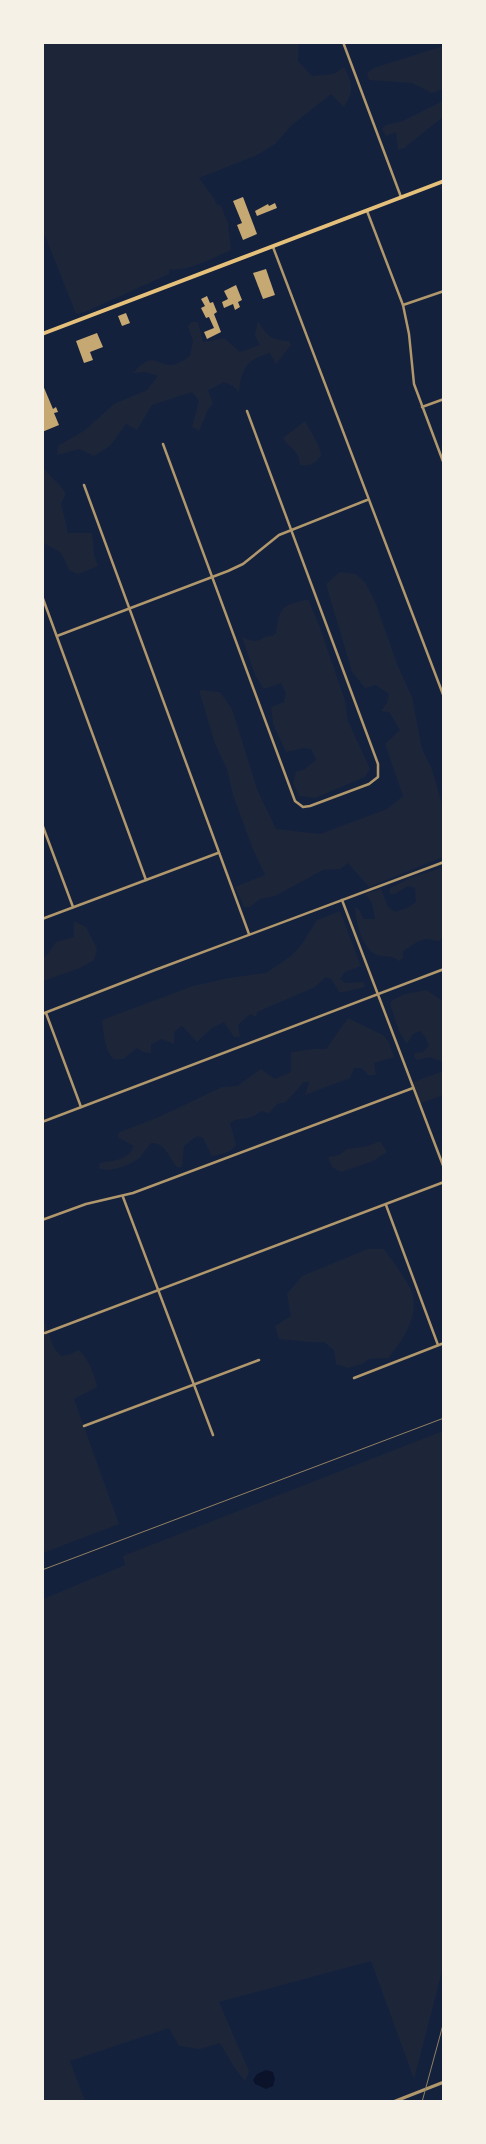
<svg xmlns="http://www.w3.org/2000/svg" width="486" height="2144" font-family="Mulish,sans-serif">
	<style>
		.green { fill: #1d2539 }
		.water { fill: #0b132b }
		.building { fill: #c6a872 }
		.lines { fill: none; stroke-linecap: round; stroke-linejoin: round }
		.minor { stroke: #b1986c; stroke-width: 2.5 }
		.tertiary { stroke: #b1986c; stroke-width: 3 }
		.primary { stroke: #e5c07b; stroke-width: 4 }
		.rail { stroke: #918062; stroke-width: 1 }
	</style>
	<rect width="100%" height="100%" fill="#14213d"/>
	<g class="green">
		<path d="M42 43H299L298 61 312 76 334 74 344 67C353 85 354 90 344 107L331 94 292 125 275 144 257 155 199 178 215 200 216 204 221 206 228 223 231 250C216 257 185 273 169 269V274L85 312 76 314 46 238 43 233Z"/>
		<path d="M443 46V89L432 93 412 83 369 80 367 73 374 68Z"/>
		<path d="M443 101V117L404 148 398 150 396 132 386 136 382 129 386 125 403 121Z"/>
		<path d="M258 321C267 336 271 340 289 341L291 345 276 364 270 353C246 360 242 368 239 392L233 386 224 382 208 390 213 403 208 410 199 431 192 427 199 401 192 392 152 405 137 430 126 424 110 446 94 456 79 449 57 455 58 446 85 430 114 404 147 390 158 376 146 372 133 373C156 347 157 370 176 364 181 362 186 359 190 356L193 341 188 326 192 322H198L203 342 224 338 240 352 260 345 255 335Z"/>
		<path d="M305 421C311 433 319 442 321 455 315 464 311 466 300 465 298 448 290 450 283 438Z"/>
		<path d="M42 465C49 477 60 483 66 494L61 503 68 533H92L94 555 98 566 78 574 69 570C59 545 61 555 43 542Z"/>
		<path d="M340 572 356 574 366 584 376 604 397 664 412 697 422 749 431 767 443 807V857L369 887 348 863 340 869 323 870 275 896 260 899 250 907H244L235 887 265 875 252 847 233 795 227 769 215 744 199 690 220 692 232 709 257 789 276 829 320 834 387 809 403 796 385 744 400 730 389 712 381 711 387 703 389 694 376 685 365 688 352 672 326 584Z"/>
		<path d="M308 599 319 625 345 700 348 721 370 769 365 777 315 798 299 796 293 783 296 772 305 769 316 760 311 749 303 748 286 752 273 724 271 707 284 702 286 693 281 683 264 689 255 675 242 637C261 647 259 635 272 636L276 633C280 605 281 607 308 599Z"/>
		<path d="M441 868 444 880 443 937 439 941C434 941 431 939 426 939 418 939 410 948 403 951V958L399 961C390 954 387 958 377 955 363 950 355 921 355 907L359 910 364 919H375L372 903 365 894 381 889 388 907 395 912 407 908 416 902 415 888 408 886 395 894H390V888L410 878Z"/>
		<path d="M340 911 361 966 345 972 340 979 346 983 364 982 365 987 340 993 331 979 326 977 315 987 257 1012 256 1017 250 1014 238 1025 240 1037H234L224 1022 212 1028 197 1042 182 1026 174 1032V1044L161 1039 151 1045V1053L143 1052 137 1048 123 1059H113C104 1048 104 1035 102 1020L193 986 229 978 266 973 291 956 302 944 317 920Z"/>
		<path d="M74 921 86 927 97 949 94 960 80 968 43 981V958L48 954 56 942 74 937Z"/>
		<path d="M426 990 443 1001V1062L430 1057 417 1060 414 1056 415 1053 423 1052 429 1046 426 1038 420 1031 413 1034 408 1042 406 1043 399 1031 390 1004 392 1000 405 994Z"/>
		<path d="M348 1018 383 1035 389 1042 394 1057 374 1063 376 1075H368L362 1068H354L350 1078 305 1095 309 1082H304L286 1102 277 1104 269 1113 261 1111C247 1123 240 1115 230 1123L236 1145C231 1153 222 1154 212 1156L203 1138 197 1136 184 1146 182 1167H177C169 1158 165 1142 151 1143 147 1147 144 1152 141 1156 135 1164 107 1174 99 1168L100 1163C115 1160 127 1161 134 1146L119 1138 118 1135 120 1132 159 1117 222 1087 237 1086 261 1069 275 1079 291 1072V1052L313 1049H326Z"/>
		<path d="M443 1071V1095L419 1104 411 1083Z"/>
		<path d="M380 1141 387 1152 373 1161 341 1172 332 1167 328 1157 339 1155 347 1149 368 1146Z"/>
		<path d="M368 1249H384C392 1260 401 1272 408 1284 424 1310 404 1339 388 1358L369 1359 362 1364 348 1368 336 1364 334 1350 324 1342H311L279 1339 275 1326 291 1316 287 1294 302 1276Z"/>
		<path d="M42 1315 54 1348 61 1356 71 1354 79 1350C89 1360 94 1373 97 1387L74 1399 119 1524 43 1553Z"/>
		<path d="M443 1431V1968L414 2079 371 1961 219 2002 249 2071 245 2081 234 2067 220 2043 200 2049 179 2046 169 2028 70 2061 85 2101H43V1599L125 1565 123 1556Z"/>
	</g>
	<path class="water" d="M266 2070 273 2072 275 2079 273 2086 266 2089 255 2084 253 2080 257 2074Z"/>
	<g class="building">
		<path d="M243 197 257 234 243 240 237 225 242 223 233 201Z"/>
		<path d="M275 203 277 208 257 216 255 211 268 204 269 206Z"/>
		<path d="M266 269 275 295 263 299 253 273Z"/>
		<path d="M236 285 242 300 238 302 240 307 235 310 233 304 224 308 222 302 228 299 224 291Z"/>
		<path d="M207 296 210 303 213 302 217 312 214 314 221 332 207 339 204 332 214 328 209 317 206 318 201 308 205 306 201 299Z"/>
		<path d="M126 313 130 323 122 326 118 316Z"/>
		<path d="M97 333 103 347 90 352 93 360 84 363 76 341Z"/>
		<path d="M42 383 53 409 56 407 58 412 54 413 59 425 42 432Z"/>
	</g>
	<g class="lines">
		<g class="minor">
			<path d="M343 42 401 197"/>
			<path d="M367 211 403 305 409 334 414 384 444 464"/>
			<path d="M273 247 444 697"/>
			<path d="M403 305 444 291"/>
			<path d="M422 407 444 399"/>
			<path d="M163 444 295 801 303 807 310 806 369 784 378 777V764L247 411"/>
			<path d="M84 485 249 934"/>
			<path d="M42 596 146 880"/>
			<path d="M57 636 228 571 243 564 279 535 367 500"/>
			<path d="M42 824 73 907"/>
			<path d="M342 900 444 1168"/>
			<path d="M42 919 218 853"/>
			<path d="M46 1013 81 1107"/>
			<path d="M42 1014 155 970 444 862"/>
			<path d="M42 1122 444 969"/>
			<path d="M123 1197 213 1435"/>
			<path d="M386 1205 438 1345"/>
			<path d="M42 1220 86 1204 133 1193 413 1088"/>
			<path d="M45 1333 444 1182"/>
			<path d="M354 1378 444 1343"/>
			<path d="M84 1426 259 1360"/>
		</g>
		<path class="tertiary" d="M393 2102 444 2082"/>
		<path class="primary" d="M42 334 444 181"/>
		<g class="rail">
			<path d="M42 1570 444 1418"/>
			<path d="M422 2102 444 2021"/>
		</g>
	</g>
	<rect width="486" height="2144" fill="none" stroke="#f6f1e7" stroke-width="88"/>
</svg>
